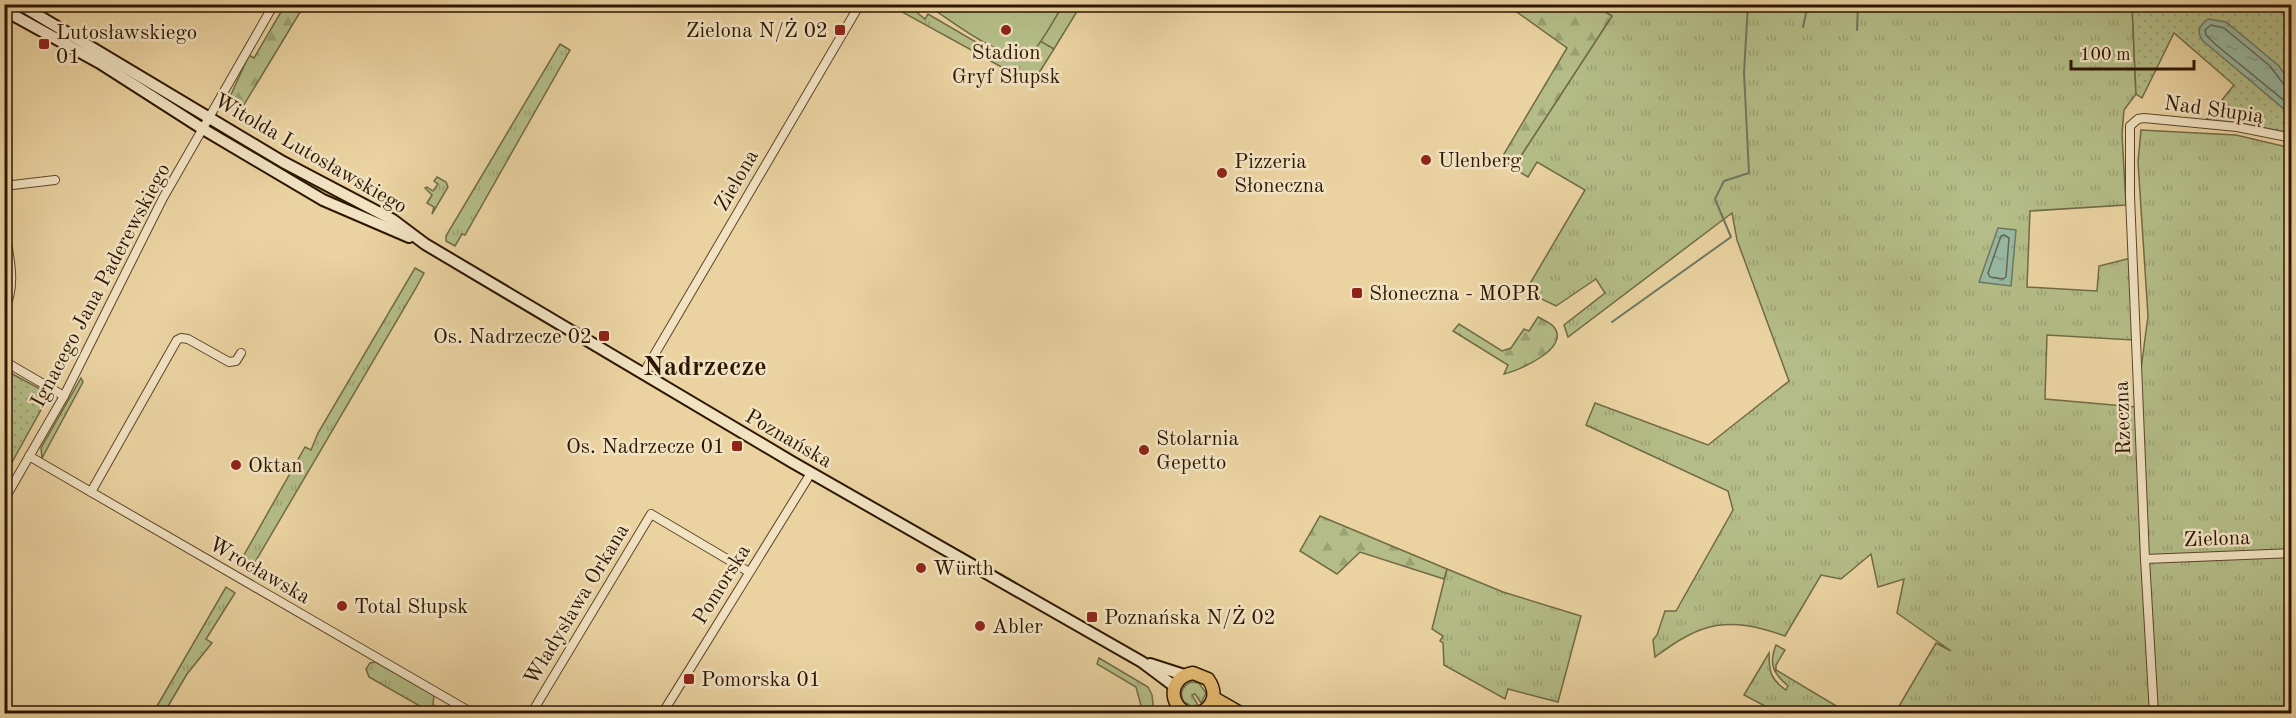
<svg xmlns="http://www.w3.org/2000/svg" width="2296" height="718" font-family="'Old Standard TT',serif">
	<style>
		.grass { fill: url(#grass-tufts); stroke: #716a44; stroke-width: 1.5 }
		.forest { fill: url(#forest-firs); stroke: #716a44; stroke-width: 1.5 }
		.garden { fill: url(#garden-dots); stroke: #716a44; stroke-width: 1.5 }
		.pitch { fill: #b4bd87; stroke: #716a44; stroke-width: 1.5 }
		.water { fill: url(#water-ripples); stroke: #6e7762; stroke-width: 1.5 }
		.lines { fill: none; stroke-linecap: round; stroke-linejoin: round }
		.shore { stroke: #636752; stroke-width: 1.5 }
		.stream { stroke: #6e7762; stroke-width: 2 }
		.minor-casing { stroke: #5d452a; stroke-width: 10 }
		.secondary-casing { stroke: #2e1602; stroke-width: 14 }
		.primary-casing { stroke: #2e1602; stroke-width: 15 }
		.minor { stroke: #f1e2c2; stroke-width: 8 }
		.secondary { stroke: #f1e2c2; stroke-width: 10 }
		.primary { stroke: #e5ba70; stroke-width: 12 }
		.poi-dot { fill: #8f2418; stroke: #f1e2c2; stroke-width: 2 }
		.labels { text-anchor: middle; stroke-width: 5; stroke-linejoin: round; paint-order: stroke }
		.poi-label { font-size: 21px; fill: #2e1602; stroke: #f1e2c2; text-anchor: start }
		.street-label { font-size: 21px; fill: #2e1602; stroke: #f1e2c2 }
		.district-label { font-size: 27px; font-weight: bold; fill: #2e1602; stroke: #f1e2c2 }
	</style>
	<defs>
		<pattern id="grass-tufts" width="24" height="20" patternUnits="userSpaceOnUse" patternTransform="scale(1.5)"><rect width="24" height="20" fill="#b4bd87"/><path d="M3 7l-1-3M5 7V3M7 7l1-3M15 17l-1-3M17 17v-4M19 17l1-3" fill="none" stroke="#9ba273"/></pattern>
		<pattern id="forest-firs" width="22" height="20" patternUnits="userSpaceOnUse" patternTransform="scale(1.5)"><rect width="22" height="20" fill="#b4bd87"/><path d="M5 1l3.5 6h-7zM16 11l3.5 6h-7z" fill="#9ba273"/></pattern>
		<pattern id="garden-dots" width="8" height="8" patternUnits="userSpaceOnUse" patternTransform="scale(1.5)"><rect width="8" height="8" fill="#b4bd87"/><path d="M2 2h.1M6 6h.1" fill="none" stroke="#9ba273" stroke-width="1.8" stroke-linecap="round"/></pattern>
		<pattern id="water-ripples" width="26" height="14" patternUnits="userSpaceOnUse" patternTransform="scale(1.5)"><rect width="26" height="14" fill="#98b8a2"/><path d="M2 4q2-2 4 0t4 0M15 11q2-2 4 0t4 0" fill="none" stroke="#839d8a"/></pattern>
	</defs>
	<rect width="100%" height="100%" fill="#ead3a1"/>
	<filter id="stains"><feTurbulence type="fractalNoise" baseFrequency=".00333" numOctaves="4"/><feColorMatrix values="0 0 0 0 .2 0 0 0 0 .09 0 0 0 0 .02 0 0 0 .5 -.17"/></filter>
	<radialGradient id="worn" r=".72"><stop offset=".6" stop-color="#630" stop-opacity="0"/><stop offset="1" stop-color="#630" stop-opacity=".3"/></radialGradient>
	<g class="grass">
		<path d="M1063 5 1040 40 1054 49 1032 84 987 59 1003 34Z"/>
		<path d="M1594 5H2132L2136 94 2124 110 2122 134 2126 205 2030 211 2027 287 2097 291 2099 266 2131 258 2133 340 2047 335 2045 399 2136 407 2148 316 2138 162 2141 130 2236 135 2291 148V713H1895L1936 643 1951 651 1897 613 1904 579 1878 587 1871 554 1841 579 1821 575 1785 636C1728 616 1703 621 1655 657L1653 640 1657 635 1665 611H1676L1733 510 1728 491 1586 425 1595 403 1708 445 1789 381 1737 240 1732 213 1568 337 1564 325 1605 293 1596 279 1556 306 1529 293 1528 287 1585 190 1537 162 1528 177 1513 168 1612 16Z"/>
		<path d="M914 10 925 19 928 14 988 49 984 57 902 12Z"/>
		<path d="M560 44 570 50 465 235 462 234 455 246 446 241V236Z"/>
		<path d="M437 177 446 182 448 187 432 214 434 207 427 203 432 195 425 188 427 187 433 191 438 184 434 181Z"/>
		<path d="M415 268 424 273 416 288 251 569 240 562 305 447 311 450 318 433Z"/>
		<path d="M81 378 83 382 42 458 41 448Z"/>
		<path d="M1447 569 1503 592 1581 616 1558 702 1508 689 1505 699 1444 665 1443 643 1440 641 1443 636 1432 629Z"/>
		<path d="M226 587 235 593 206 639 212 643 187 674 164 713H153Z"/>
		<path d="M1776 645 1785 650 1776 665V670L1848 713H1778L1744 695 1769 653C1769 671 1770 679 1786 690L1788 686C1774 674 1768 665 1776 645Z"/>
		<path d="M1099 658 1148 687 1152 695 1154 713H1143L1136 687 1097 664Z"/>
		<path d="M376 662 434 695 433 705 439 708 444 707 455 713H432L369 677 366 669 370 663Z"/>
		<path d="M1191 682 1199 683 1206 693 1201 703 1195 694 1192 695 1198 705 1191 706 1184 702C1179 693 1182 686 1191 682Z"/>
	</g>
	<g class="forest">
		<path d="M1063 4 1081 5 1054 49 1040 41Z"/>
		<path d="M285 5H295L302 9 242 108 229 99 249 55 254 58Z"/>
		<path d="M1507 5H1594L1612 16 1513 168 1501 159 1567 48Z"/>
		<path d="M1538 317C1543 320 1551 323 1554 327 1571 348 1518 371 1504 374L1508 365 1453 331 1459 324 1502 351 1511 348 1524 329 1529 331Z"/>
		<path d="M1320 516 1447 569 1444 579 1360 552 1337 574 1300 551Z"/>
	</g>
	<g class="garden">
		<path d="M2132 5H2246L2259 9 2291 14V133L2239 123 2206 120 2234 85 2174 33 2142 98 2136 94Z"/>
		<path d="M5 370 42 390 48 397 5 475Z"/>
	</g>
	<path class="pitch" d="M932 5V4L1063 5C1056 16 1041 45 1032 52 1012 68 954 23 936 11Z"/>
	<g class="water">
		<path d="M2208 19 2226 22 2279 66 2291 84V115L2202 40C2196 31 2200 25 2208 19Z"/>
		<path d="M1998 228 2016 230 2011 286 1979 282Z"/>
	</g>
	<g class="lines">
		<g class="shore">
			<path d="M2292 87 2285 86 2270 66 2224 28 2211 25 2205 30 2206 35 2215 44 2292 107"/>
			<path d="M2004 235 2009 238 2006 277 2003 279 1990 277 1988 273 2001 236Z"/>
		</g>
		<g class="stream">
			<path d="M1803 27 1808 4"/>
			<path d="M1857 30 1858 4"/>
			<path d="M1612 322 1731 237 1715 199 1724 181 1749 173 1744 73 1748 4"/>
		</g>
		<g class="minor-casing">
			<g id="minor">
				<path d="M4 186 55 180"/>
				<path d="M4 225C8 252 18 285 4 310"/>
				<path d="M4 361 64 396"/>
				<path d="M643 374 860 4"/>
				<path d="M29 456 474 714"/>
				<path d="M91 492 177 340 181 338 188 339 229 362 236 361 241 353"/>
				<path d="M4 500 64 396 163 198 274 4"/>
				<path d="M2145 559 2292 553"/>
				<path d="M531 714 651 514 749 572"/>
				<path d="M662 714 811 473"/>
				<path d="M2154 714 2145 559 2130 196V126L2138 119 2144 118 2237 127 2292 138"/>
			</g>
		</g>
		<g class="secondary-casing">
			<g id="secondary">
				<path d="M19 4 283 162 393 220 425 244 792 462 1142 662 1174 686"/>
				<path d="M4 10 100 63 203 129 323 200 409 237"/>
				<path d="M1150 664 1184 675"/>
			</g>
		</g>
		<g class="primary-casing">
			<g id="primary">
				<path d="M1214 698 1242 714"/>
				<path d="M1189 714C1167 705 1169 677 1193 673L1208 679C1218 693 1214 708 1197 714"/>
			</g>
		</g>
		<use href="#minor" class="minor"/>
		<use href="#secondary" class="secondary"/>
		<use href="#primary" class="primary"/>
	</g>
	<g class="poi-dot">
		<rect x="834" y="24" width="12" height="12" rx="3"/>
		<circle cx="1006" cy="30" r="6"/>
		<rect x="38" y="38" width="12" height="12" rx="3"/>
		<circle cx="1426" cy="160" r="6"/>
		<circle cx="1222" cy="173" r="6"/>
		<rect x="1351" y="287" width="12" height="12" rx="3"/>
		<rect x="598" y="330" width="12" height="12" rx="3"/>
		<rect x="731" y="440" width="12" height="12" rx="3"/>
		<circle cx="1144" cy="450" r="6"/>
		<circle cx="236" cy="465" r="6"/>
		<circle cx="921" cy="568" r="6"/>
		<circle cx="342" cy="606" r="6"/>
		<rect x="1086" y="611" width="12" height="12" rx="3"/>
		<circle cx="980" cy="626" r="6"/>
		<rect x="683" y="673" width="12" height="12" rx="3"/>
	</g>
	<g class="labels">
		<g class="poi-label">
			<text x="828" y="37" text-anchor="end">Zielona N/Ż 02</text>
			<text x="56" y="39">Lutosławskiego<tspan x="56" dy="24">01</tspan></text>
			<text x="1006" y="59" text-anchor="middle">Stadion<tspan x="1006" dy="24">Gryf Słupsk</tspan></text>
			<text x="1438" y="167">Ulenberg</text>
			<text x="1234" y="168">Pizzeria<tspan x="1234" dy="24">Słoneczna</tspan></text>
			<text x="1369" y="300">Słoneczna - MOPR</text>
			<text x="592" y="343" text-anchor="end">Os. Nadrzecze 02</text>
			<text x="1156" y="445">Stolarnia<tspan x="1156" dy="24">Gepetto</tspan></text>
			<text x="725" y="453" text-anchor="end">Os. Nadrzecze 01</text>
			<text x="248" y="472">Oktan</text>
			<text x="933" y="575">Würth</text>
			<text x="354" y="613">Total Słupsk</text>
			<text x="1104" y="624">Poznańska N/Ż 02</text>
			<text x="992" y="633">Abler</text>
			<text x="701" y="686">Pomorska 01</text>
		</g>
		<g class="street-label">
			<text transform="translate(2214 109) rotate(8)" y="7">Nad Słupią</text>
			<text transform="translate(311 153) rotate(30)" y="7">Witolda Lutosławskiego</text>
			<text transform="translate(736 180) rotate(-60)" y="7">Zielona</text>
			<text transform="translate(100 285) rotate(-62)" y="7">Ignacego Jana Paderewskiego</text>
			<text transform="translate(2122 418) rotate(-92)" y="7">Rzeczna</text>
			<text transform="translate(789 438) rotate(30)" y="7">Poznańska</text>
			<text transform="translate(2217 538) rotate(-2)" y="7">Zielona</text>
			<text transform="translate(260 570) rotate(30)" y="7">Wrocławska</text>
			<text transform="translate(721 584) rotate(-58)" y="7">Pomorska</text>
			<text transform="translate(576 604) rotate(-59)" y="7">Władysława Orkana</text>
		</g>
		<g class="district-label">
			<text x="705" y="375">Nadrzecze</text>
		</g>
	</g>
	<rect width="2296" height="718" fill="none" stroke="#ead3a1" stroke-width="24"/>
	<rect x="6" y="6" width="2284" height="706" fill="none" stroke="#2e1602" stroke-width="3"/>
	<rect x="12" y="12" width="2272" height="694" fill="none" stroke="#2e1602" stroke-width="1.5"/>
	<path d="M2071 60v9h123v-9" fill="none" stroke="#2e1602" stroke-width="3"/>
	<text x="2080" y="60" font-size="18" fill="#2e1602" stroke="#f1e2c2" stroke-width="4.5" paint-order="stroke">100 m</text>
	<rect width="100%" height="100%" filter="url(#stains)"/>
	<rect width="100%" height="100%" fill="url(#worn)"/>
</svg>
